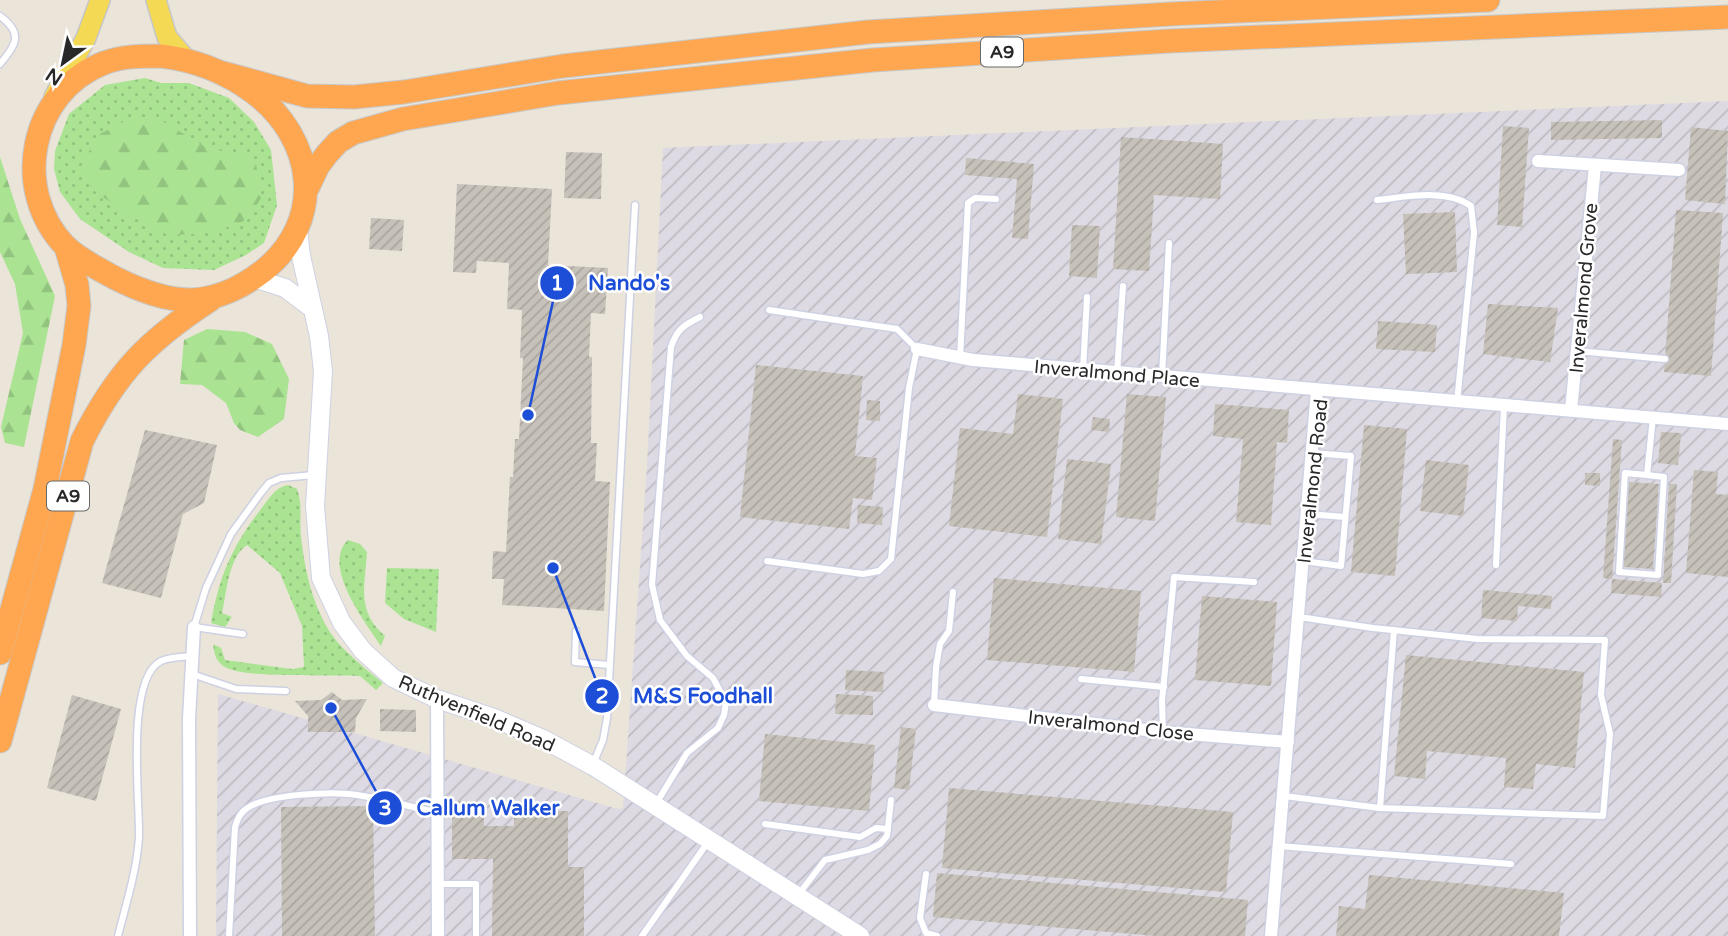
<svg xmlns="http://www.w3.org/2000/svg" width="1728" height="936" font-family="'Varela Round',sans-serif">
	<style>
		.industrial { fill: url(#industrial-furrows) }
		.green { fill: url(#green-dots) }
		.forest { fill: url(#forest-firs) }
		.building { fill: url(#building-hatch) }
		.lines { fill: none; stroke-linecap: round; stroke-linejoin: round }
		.lane-casing { stroke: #ced1e2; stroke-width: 9 }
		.street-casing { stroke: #ced1e2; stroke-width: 15 }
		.secondary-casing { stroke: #ced1e2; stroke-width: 20 }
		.primary-casing { stroke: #c7c7c7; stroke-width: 22 }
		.highway-casing { stroke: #c7c7c7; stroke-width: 25 }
		.lane { stroke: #fff; stroke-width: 6 }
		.street { stroke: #fff; stroke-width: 12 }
		.secondary { stroke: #fff; stroke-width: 18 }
		.primary { stroke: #f4d955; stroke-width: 19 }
		.highway { stroke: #ffa750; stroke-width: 23 }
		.labels { text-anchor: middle; stroke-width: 5; stroke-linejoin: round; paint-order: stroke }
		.shield { fill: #fff; stroke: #686868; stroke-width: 2 }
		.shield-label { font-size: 18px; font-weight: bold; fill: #282828 }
		.street-label { font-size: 19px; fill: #282828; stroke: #fff }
		.leader { fill: none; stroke: #1d4ed8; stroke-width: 2.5 }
		.callout-dot { fill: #1d4ed8; stroke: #fff; stroke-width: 2.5 }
		.mark-label { font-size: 21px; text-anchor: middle; font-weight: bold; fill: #fff }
		.callout-label { font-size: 21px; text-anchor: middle; font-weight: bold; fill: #1d4ed8; stroke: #fff; stroke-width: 5; stroke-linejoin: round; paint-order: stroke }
	</style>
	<defs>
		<pattern id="industrial-furrows" width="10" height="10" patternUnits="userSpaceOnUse" patternTransform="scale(1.75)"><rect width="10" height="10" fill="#dddae3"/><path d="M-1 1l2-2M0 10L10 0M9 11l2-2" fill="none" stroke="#bebbc3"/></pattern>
		<pattern id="green-dots" width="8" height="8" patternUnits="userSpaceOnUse" patternTransform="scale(1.75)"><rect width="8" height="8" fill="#aae493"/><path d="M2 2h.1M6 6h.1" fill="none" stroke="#92c47f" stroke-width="1.8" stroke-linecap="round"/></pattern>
		<pattern id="forest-firs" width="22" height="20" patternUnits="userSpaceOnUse" patternTransform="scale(1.75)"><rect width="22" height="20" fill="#aae493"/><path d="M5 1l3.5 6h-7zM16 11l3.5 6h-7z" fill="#92c47f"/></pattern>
		<pattern id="building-hatch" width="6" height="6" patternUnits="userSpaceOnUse" patternTransform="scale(1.75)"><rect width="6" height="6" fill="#c6c1b9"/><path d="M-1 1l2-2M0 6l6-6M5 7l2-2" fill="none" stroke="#aaa69f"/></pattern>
	</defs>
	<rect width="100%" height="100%" fill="#ebe4d9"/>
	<path class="industrial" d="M1728 101V936H216L218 694 618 809 623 808 647 466 663 148Z"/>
	<g class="green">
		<path d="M145 78 161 83H189L229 98 254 122 271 150 277 205 264 243 246 255 214 270 163 268 129 252 80 219 60 192 54 169 55 151 69 114 105 85Z"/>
		<path d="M288 485 297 489C303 505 299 520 301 537 305 571 313 610 335 639 348 655 366 669 383 683L376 690 360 676C333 674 244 679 225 667 216 662 214 653 213 644L221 648 225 660 292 669 304 667 302 626 280 573 247 545C228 558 227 592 222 613L232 617 225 627 211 623C219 577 232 546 261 509 268 500 275 487 288 485Z"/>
		<path d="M348 540 360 544 367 552C365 586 356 611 385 636L381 646C365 622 321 565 348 540Z"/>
		<path d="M387 568 439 569 436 632 404 619 385 603Z"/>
	</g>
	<g class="forest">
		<path d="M129 119 162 121 209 149 238 153 256 163 261 198 249 217 237 225 193 234 168 235 125 213 92 189 82 164 98 135Z"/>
		<path d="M0 157 20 219 55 296 24 447 5 443 1 427 23 333 15 284 0 252Z"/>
		<path d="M207 329 245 332 272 344 289 379 284 419 258 437 240 430 234 423 226 403 202 385 180 384 184 340Z"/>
	</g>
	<g class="building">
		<path d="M1662 120V138L1551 140V122Z"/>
		<path d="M1503 126 1529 128 1522 227 1497 225Z"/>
		<path d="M1691 127 1728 131 1725 204 1685 200Z"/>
		<path d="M1121 137 1223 144 1220 199 1154 195 1149 271 1113 269Z"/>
		<path d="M566 152 602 153 601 199 564 198Z"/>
		<path d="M966 158 1034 164 1028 239 1012 238 1017 179 965 175Z"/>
		<path d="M457 184 552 189 548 265 608 268 605 314 591 313 589 357H592L591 443H597L595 481 610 482 604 611 502 605 504 579H492L493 551 506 552 510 477H513L515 439H519L523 358H520L522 310 507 309 509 263 477 261 476 273 453 272Z"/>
		<path d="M1676 210 1723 213 1711 376 1664 372Z"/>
		<path d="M1455 212 1457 272 1406 274 1403 214Z"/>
		<path d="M371 218 404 220 402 251 369 249Z"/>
		<path d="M1072 225 1100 226 1097 278 1069 276Z"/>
		<path d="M1488 304 1558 308 1550 362 1483 354Z"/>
		<path d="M1378 321 1437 325 1435 352 1376 349Z"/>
		<path d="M756 365 863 376 855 456 877 458 872 500 853 498 849 529 740 517Z"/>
		<path d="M1018 394 1063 399 1047 537 949 526 960 428 1013 434Z"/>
		<path d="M1127 394 1166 397 1155 521 1116 517Z"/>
		<path d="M867 400 880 401V421L866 420Z"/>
		<path d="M1215 404 1289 410 1287 443 1277 442 1271 525 1236 522 1243 439 1213 436Z"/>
		<path d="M1093 417 1110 419 1109 432 1091 430Z"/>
		<path d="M1364 425 1407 429 1395 576 1351 572Z"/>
		<path d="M145 430 217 445 204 503 183 514 161 598 102 583Z"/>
		<path d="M1661 432 1681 433 1678 465 1658 463Z"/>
		<path d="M1613 439 1622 440 1612 579 1603 578Z"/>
		<path d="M1067 459 1111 464 1101 544 1058 539Z"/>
		<path d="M1426 460 1469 465 1463 516 1420 511Z"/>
		<path d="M1694 470 1718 472 1716 494 1728 495V577L1686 573Z"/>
		<path d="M1585 473H1600V486L1585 485Z"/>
		<path d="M1629 482 1659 484 1653 569 1623 567Z"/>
		<path d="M1669 484H1677L1671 583H1663Z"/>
		<path d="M858 505 883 507 882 525 857 523Z"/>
		<path d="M994 578 1141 591 1134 672 987 660Z"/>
		<path d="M1612 579 1662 583 1661 597 1611 593Z"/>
		<path d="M1483 590 1552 596 1551 609 1518 606 1517 621 1481 618Z"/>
		<path d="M1202 596 1277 602 1271 686 1195 680Z"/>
		<path d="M1406 655 1584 672 1575 768 1536 764 1533 789 1504 787 1506 758 1427 751 1425 779 1394 776Z"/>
		<path d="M846 670 884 672 883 692 845 690Z"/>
		<path d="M332 692 342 700 367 699 356 718 355 732H308V716L295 701 321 700Z"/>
		<path d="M836 694 873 696V715L835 714Z"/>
		<path d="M72 695 121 709 96 801 47 788Z"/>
		<path d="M380 709 416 710V732L380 731Z"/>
		<path d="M901 727 916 729 909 790 894 788Z"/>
		<path d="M765 734 875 745 869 811 759 801Z"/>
		<path d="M949 788 1233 812 1226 892 942 868Z"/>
		<path d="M452 801H484V826H514V811H568V867H584V936H492L493 859H452Z"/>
		<path d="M373 806 375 936H282L281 807Z"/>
		<path d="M937 873 1248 900 1245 936H1156L933 917Z"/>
		<path d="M1369 875 1564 893 1559 936H1336L1339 906 1365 909Z"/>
	</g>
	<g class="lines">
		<g class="lane-casing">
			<g id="lane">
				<path d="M0 16C24 34 16 44 0 64"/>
				<path d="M1377 200C1405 197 1447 188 1471 206L1474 233 1457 402"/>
				<path d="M1577 351 1665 359"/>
				<path d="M960 358 968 203 975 198 996 199"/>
				<path d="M1083 370 1087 297"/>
				<path d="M1117 373 1123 286"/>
				<path d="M1162 377 1169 243"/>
				<path d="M1647 475 1625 473 1619 572 1658 575 1664 477 1647 475 1653 417"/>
				<path d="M1307 514 1345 517"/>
				<path d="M767 561 863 574 879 571 891 559 909 388 917 349 897 329 769 310"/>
				<path d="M1303 561 1341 566 1351 456 1312 453"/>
				<path d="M1496 565 1504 407"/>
				<path d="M576 631 575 662 609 665"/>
				<path d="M243 634 194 627 206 588 231 534 260 494 269 483 281 478 314 475"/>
				<path d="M192 674 236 689 286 691"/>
				<path d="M1081 679 1164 687"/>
				<path d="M934 705 936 667 940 644 949 631 953 592"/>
				<path d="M1163 732 1162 701 1174 577 1254 582"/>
				<path d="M593 764 603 740 607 718 635 205"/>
				<path d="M1284 796 1380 808 1603 816 1610 734 1601 695 1605 640 1478 639 1373 628 1299 617"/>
				<path d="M657 802 687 753 718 728 724 715 726 702 713 678 687 656 660 620 652 585 671 347C677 329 684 325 700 317"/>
				<path d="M1380 808 1394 630"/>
				<path d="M765 824 860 837 876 828 888 829"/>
				<path d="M1278 846 1511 864"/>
				<path d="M926 874 920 918 926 933 937 936"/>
				<path d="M438 884H476V936"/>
				<path d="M798 895 825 860 868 850 880 844 887 836 891 800"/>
				<path d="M118 936C126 904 137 870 139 837 140 802 125 679 161 661 170 657 183 657 193 656"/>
				<path d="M229 936 235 827C237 820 240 813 246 809 265 794 333 791 357 795 384 799 410 807 436 812"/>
				<path d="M642 936 708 842"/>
			</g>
		</g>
		<g class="street-casing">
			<g id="street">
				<path d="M1538 161 1679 170"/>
				<path d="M917 349 973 360 1728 424"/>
				<path d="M1571 410 1595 166"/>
				<path d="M437 699 438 936"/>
				<path d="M934 705 1163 732 1288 742"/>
				<path d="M190 936 189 719 194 627"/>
				<path d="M1271 936 1317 390"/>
			</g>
		</g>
		<g class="secondary-casing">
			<g id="secondary">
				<path d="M298 229 301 256 319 336 323 371 315 506 321 578 342 623 363 651 393 678 437 699 494 718 543 739 593 766 860 936"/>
				<path d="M254 278 285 288 313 309"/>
			</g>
		</g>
		<g class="primary-casing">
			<g id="primary">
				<path d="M156 0 167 37 186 59"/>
				<path d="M54 97 86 38 100 0"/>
			</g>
		</g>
		<g class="highway-casing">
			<g id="highway">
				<path d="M161 56C195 60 226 72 253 92 316 139 326 221 263 271 241 288 218 299 191 300 164 300 139 290 115 278 99 269 80 260 66 247 11 191 29 92 104 63 122 56 142 56 161 56Z"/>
				<path d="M223 73 307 96 354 97 404 92 563 66 868 32 1171 14 1488 0"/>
				<path d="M308 187 318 166 327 154 338 142 353 133 403 119 558 93 873 60 1169 41 1728 17"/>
				<path d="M0 653 45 489 74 345 79 306 77 285 66 247"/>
				<path d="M0 741 82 441C116 373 147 341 210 300"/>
			</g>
		</g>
		<use href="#lane" class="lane"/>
		<use href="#street" class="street"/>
		<use href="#secondary" class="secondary"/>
		<use href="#primary" class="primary"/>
		<use href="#highway" class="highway"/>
	</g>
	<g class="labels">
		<g class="shield">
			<rect x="981" y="37.5" width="42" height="29" rx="5"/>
			<rect x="47" y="481.5" width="42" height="29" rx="5"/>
		</g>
		<g class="shield-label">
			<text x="1002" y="58">A9</text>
			<text x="68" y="502">A9</text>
		</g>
		<g class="street-label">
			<text transform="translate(1583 288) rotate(-85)" y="7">Inveralmond Grove</text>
			<text transform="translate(1117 373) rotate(5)" y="7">Inveralmond Place</text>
			<text transform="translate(1312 481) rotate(-84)" y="7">Inveralmond Road</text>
			<text transform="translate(477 713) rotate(23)" y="7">Ruthvenfield Road</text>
			<text transform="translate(1111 725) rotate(6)" y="7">Inveralmond Close</text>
		</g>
	</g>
	<path class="leader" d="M528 415L557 283M553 568L602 696M331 708L385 808"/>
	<g class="callout-dot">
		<circle cx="528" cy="415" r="7"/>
		<circle cx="553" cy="568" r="7"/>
		<circle cx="331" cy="708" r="7"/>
		<circle cx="557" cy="283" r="18"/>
		<circle cx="602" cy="696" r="18"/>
		<circle cx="385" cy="808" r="18"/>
	</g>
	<g class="mark-label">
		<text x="557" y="290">1</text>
		<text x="602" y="703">2</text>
		<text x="385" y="815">3</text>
	</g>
	<g class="callout-label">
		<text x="629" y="290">Nando's</text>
		<text x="703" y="703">M&amp;S Foodhall</text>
		<text x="488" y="815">Callum Walker</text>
	</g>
	<g transform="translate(63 63) rotate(213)" stroke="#ffffff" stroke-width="5" paint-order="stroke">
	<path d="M0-5L12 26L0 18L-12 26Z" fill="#282828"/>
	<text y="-10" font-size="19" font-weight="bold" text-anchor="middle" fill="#282828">N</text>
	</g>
</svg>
